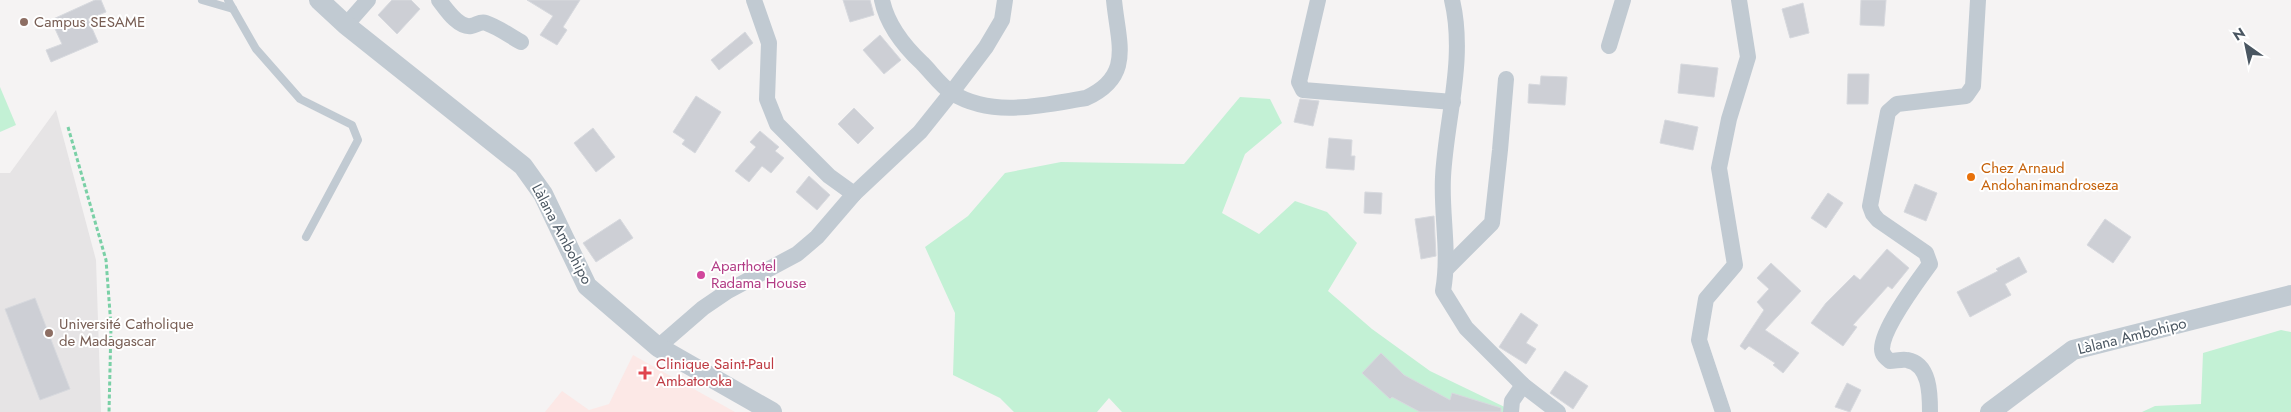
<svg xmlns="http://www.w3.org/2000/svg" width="2291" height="412" font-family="Jost,sans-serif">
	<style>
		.education { fill: #e6e4e5 }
		.medical { fill: #fce8e6 }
		.green { fill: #c3f1d5 }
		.building { fill: #cdcfd5; stroke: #d7d9de }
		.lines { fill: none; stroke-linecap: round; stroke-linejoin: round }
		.path { stroke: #7ad0a6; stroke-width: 3; stroke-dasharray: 4 2.5; stroke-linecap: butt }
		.service { stroke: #c1cad2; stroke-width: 8 }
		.minor { stroke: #c1cad2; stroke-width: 16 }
		.tertiary { stroke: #c1cad2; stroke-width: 20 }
		.education-dot { fill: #8d6e63; stroke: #fff; stroke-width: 2 }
		.food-dot { fill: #e8710a; stroke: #fff; stroke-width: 2 }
		.hotel-dot { fill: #d1479c; stroke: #fff; stroke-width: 2 }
		.health-dot { fill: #e0444e; stroke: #fff; stroke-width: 2 }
		.labels { text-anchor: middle; stroke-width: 4; stroke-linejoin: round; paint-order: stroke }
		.education-label { font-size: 15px; fill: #785e54; stroke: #fff; text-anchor: start }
		.food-label { font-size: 15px; fill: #c56008; stroke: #fff; text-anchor: start }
		.street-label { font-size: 15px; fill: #4a5661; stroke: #fff }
		.hotel-label { font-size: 15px; fill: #b23c85; stroke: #fff; text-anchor: start }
		.health-label { font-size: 15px; fill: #be3a42; stroke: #fff; text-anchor: start }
	</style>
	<rect width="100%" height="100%" fill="#f5f3f3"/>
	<path class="education" d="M56 110 96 260 101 412H0V173H10Z"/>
	<path class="medical" d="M633 355 735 412H545L562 391 589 410 609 404Z"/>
	<g class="green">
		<path d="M0 87 16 125 0 132Z"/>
		<path d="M1240 97 1270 99 1282 123 1245 154 1222 213 1259 234 1295 201 1327 212 1357 243 1328 291 1372 329 1430 371 1515 412H1122L1109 398 1097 412H1014L1000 398 953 375 955 313 925 247 968 216 1005 173 1061 162 1184 164Z"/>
		<path d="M2281 330 2291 332V412H2142L2155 406 2201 404 2203 353Z"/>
	</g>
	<g class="building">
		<path d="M95 0H101L106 12 88 19 98 42 51 62 46 50 62 44 51 20Z"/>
		<path d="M392 0H411L420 9 397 34 378 15Z"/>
		<path d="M527 0H580L563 27 567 30 557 45 540 35 553 16Z"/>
		<path d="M843 0H870L874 15 850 22Z"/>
		<path d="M1861 0H1886L1884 26 1860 25Z"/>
		<path d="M1803 3 1809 33 1790 38 1782 9Z"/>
		<path d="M745 32 753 43 719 70 711 60Z"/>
		<path d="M880 35 901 60 884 74 863 50Z"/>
		<path d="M1681 64 1718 68 1714 97 1678 93Z"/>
		<path d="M1848 74H1869L1868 104H1847Z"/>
		<path d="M1541 76 1567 77 1565 105 1528 103 1529 84 1540 85Z"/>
		<path d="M696 96 721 112 695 153 682 144 685 140 673 132Z"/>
		<path d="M1300 99 1319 101 1313 126 1294 122Z"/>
		<path d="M854 108 874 128 858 144 838 124Z"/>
		<path d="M1665 120 1698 127 1693 150 1660 143Z"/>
		<path d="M593 128 615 157 596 172 574 143Z"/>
		<path d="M760 131 779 147 775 151 784 158 771 173 762 166 749 182 735 171 756 147 750 142Z"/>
		<path d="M1329 138 1352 140 1351 156H1355L1354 170 1326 168Z"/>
		<path d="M809 176 830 195 817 210 796 192Z"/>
		<path d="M1915 184 1937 193 1926 221 1904 212Z"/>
		<path d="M1365 192 1382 193 1381 214 1364 213Z"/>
		<path d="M1828 193 1843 203 1826 228 1811 218Z"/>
		<path d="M1434 216 1436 256 1421 259 1415 219Z"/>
		<path d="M620 219 633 238 596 262 583 243Z"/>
		<path d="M2105 219 2131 237 2113 263 2087 245Z"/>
		<path d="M1887 249 1909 268 1892 289 1888 286 1853 325 1857 327 1843 346 1811 323 1826 303 1854 275 1860 280Z"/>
		<path d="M2019 257 2027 272 2005 284 2011 295 1970 317 1957 292 1998 271 1996 269Z"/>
		<path d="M1771 263 1801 291 1765 330 1799 353 1783 373 1773 365 1775 363 1749 346 1745 350 1740 346 1764 310 1757 302 1769 289 1757 278Z"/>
		<path d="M35 298 70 389 40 400 5 309Z"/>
		<path d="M1521 313 1538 325 1526 343 1536 349 1526 364 1499 347Z"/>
		<path d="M1381 353 1404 375 1450 400 1452 393 1501 408V412H1420L1392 397 1390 399 1362 373Z"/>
		<path d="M1565 371 1588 386 1573 409 1550 393Z"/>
		<path d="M1847 383 1861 390 1850 412 1835 407Z"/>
	</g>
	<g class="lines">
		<path class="path" d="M68 127 106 260 111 326 109 412"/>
		<g class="service">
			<path d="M202 0 233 9"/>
			<path d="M228 0 256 49 300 99 352 125 358 140 306 237"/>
		</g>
		<g class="minor">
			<path d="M439 0C446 9 458 28 471 26 477 25 480 21 486 23 498 27 510 36 521 42"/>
			<path d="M754 0 769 43 767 99 777 124 829 176 854 194"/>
			<path d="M882 0C887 24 905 47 922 63 932 73 941 86 952 93 993 118 1042 105 1086 98 1134 76 1118 43 1114 0"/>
			<path d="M1318 0 1299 82 1303 90 1453 102"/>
			<path d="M1452 0C1466 59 1446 119 1443 177 1441 216 1450 251 1443 291L1466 328 1523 385 1558 412"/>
			<path d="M346 25 368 0"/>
			<path d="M1609 46 1623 0"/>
			<path d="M1447 268 1492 223 1500 150 1506 79"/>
			<path d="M658 347 703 308 728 291 797 254 817 237 854 194 920 132 952 92 986 47 1002 20 1005 0"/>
			<path d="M1511 412 1512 401 1523 385"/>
			<path d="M1723 412 1699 340 1706 299 1735 265 1719 168 1729 119 1748 57 1739 0"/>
			<path d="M1930 412C1930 394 1930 364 1907 360 1902 359 1895 361 1890 361 1886 358 1882 355 1882 349 1882 328 1917 282 1930 264L1926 253 1878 220 1873 214 1870 206 1888 112 1897 104 1966 96 1973 86 1978 0"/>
		</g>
		<g class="tertiary">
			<path d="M319 0 346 25 523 166 543 194 587 286 658 347 772 412"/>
			<path d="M1990 412 2073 350 2291 295"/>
		</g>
	</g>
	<g class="education-dot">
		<circle cx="24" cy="22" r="5"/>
		<circle cx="49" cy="333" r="5"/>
	</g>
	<circle class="food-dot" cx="1971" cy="177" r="5"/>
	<circle class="hotel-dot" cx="701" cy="275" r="5"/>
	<path class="health-dot" d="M642.5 365.5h5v5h5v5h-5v5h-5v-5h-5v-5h5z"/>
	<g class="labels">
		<g class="education-label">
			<text x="34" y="27">Campus SESAME</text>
			<text x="59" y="329">Université Catholique<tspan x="59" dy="17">de Madagascar</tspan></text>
		</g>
		<g class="food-label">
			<text x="1981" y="173">Chez Arnaud<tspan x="1981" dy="17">Andohanimandroseza</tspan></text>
		</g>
		<g class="street-label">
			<text transform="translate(562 234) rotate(62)" y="5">Làlana Ambohipo</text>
			<text transform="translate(2132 336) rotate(-14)" y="5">Làlana Ambohipo</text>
		</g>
		<g class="hotel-label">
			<text x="711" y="271">Aparthotel<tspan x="711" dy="17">Radama House</tspan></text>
		</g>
		<g class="health-label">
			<text x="656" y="369">Clinique Saint-Paul<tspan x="656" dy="17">Ambatoroka</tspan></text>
		</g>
	</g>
	<g transform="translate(2246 45) rotate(327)" stroke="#ffffff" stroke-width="4" paint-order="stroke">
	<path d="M0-4L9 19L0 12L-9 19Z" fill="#4a5661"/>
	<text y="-8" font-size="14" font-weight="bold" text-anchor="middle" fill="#4a5661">N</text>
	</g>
</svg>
